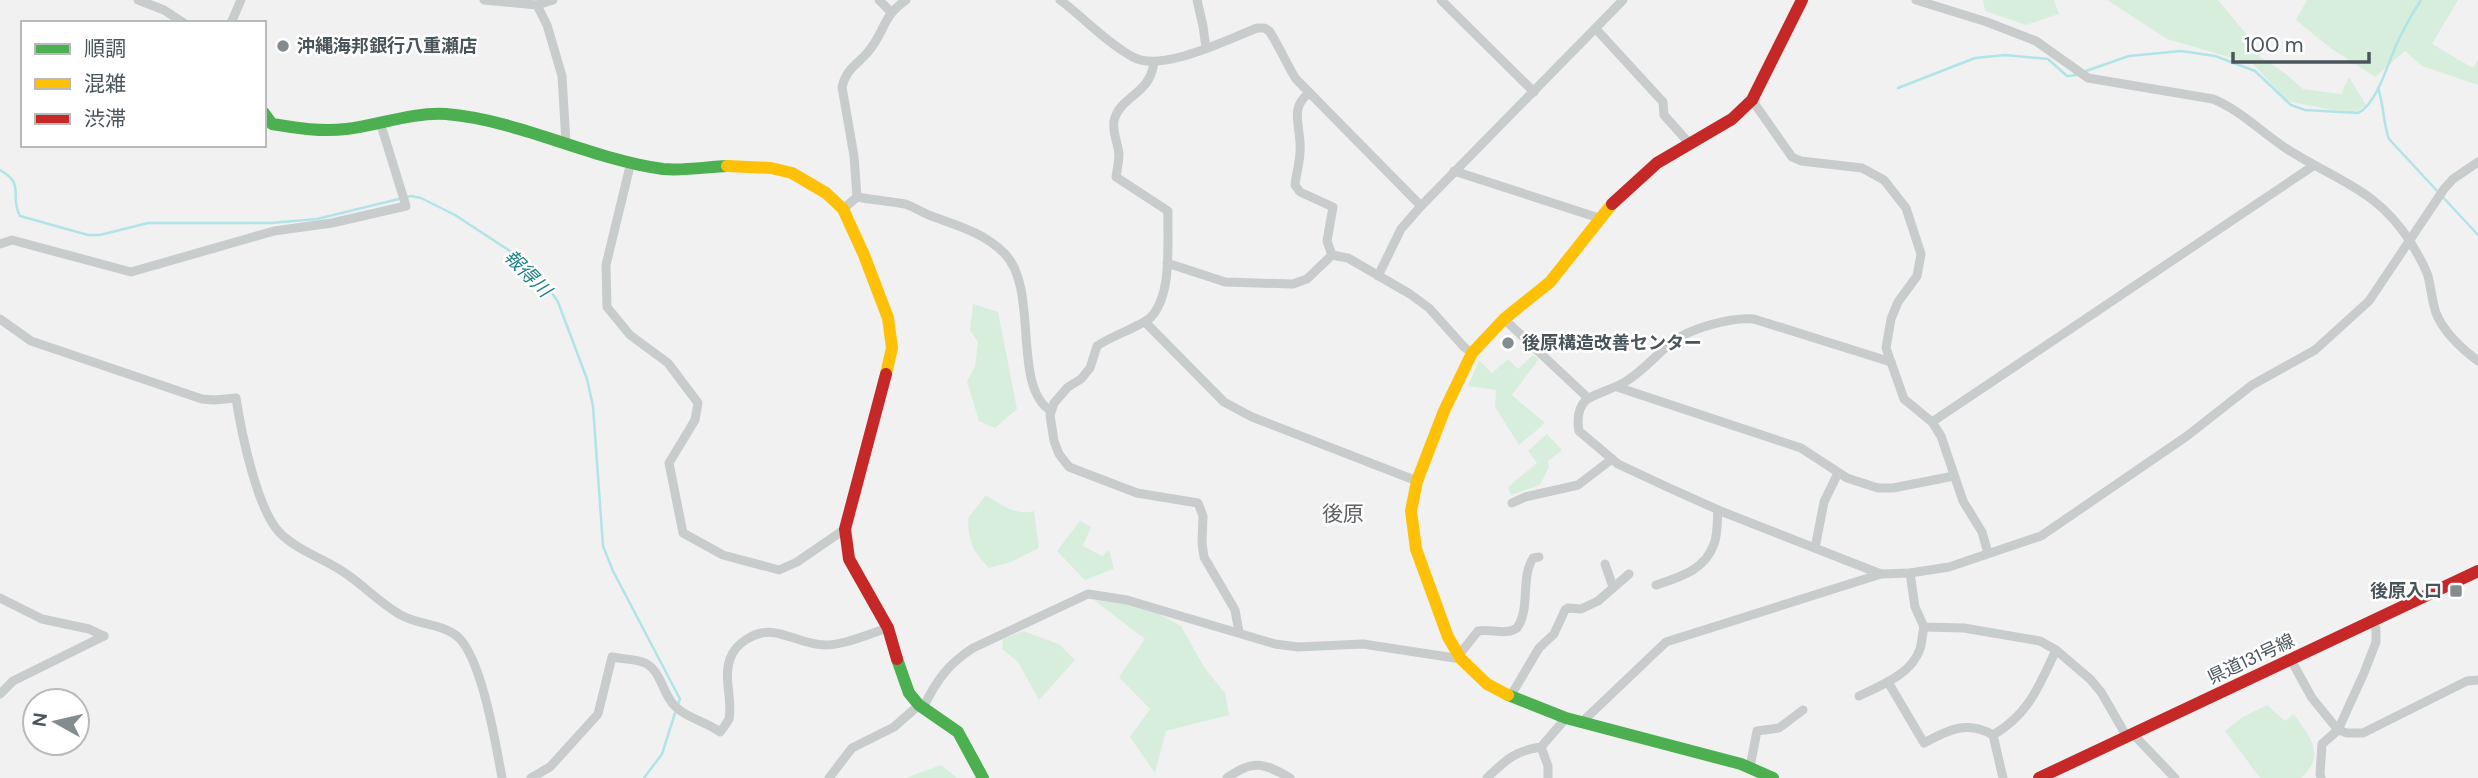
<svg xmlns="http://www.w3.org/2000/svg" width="2478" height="778" font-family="'DM Sans','Noto Sans JP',sans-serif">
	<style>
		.green { fill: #d8eedd }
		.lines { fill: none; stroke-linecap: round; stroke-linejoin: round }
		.stream { stroke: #b1e4e7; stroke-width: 2.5 }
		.street { stroke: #c9cccc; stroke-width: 9 }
		.fast { stroke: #4caf50; stroke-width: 12 }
		.slow { stroke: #ffc107; stroke-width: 12 }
		.jam { stroke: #c62828; stroke-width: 12 }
		.poi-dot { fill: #848c90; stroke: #fff; stroke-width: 2.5 }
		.labels { text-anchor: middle; stroke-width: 5; stroke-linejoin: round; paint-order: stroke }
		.poi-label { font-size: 18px; font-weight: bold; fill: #4a555b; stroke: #fff; text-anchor: start }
		.street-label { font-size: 18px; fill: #4a555b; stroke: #fff }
		.water-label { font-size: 19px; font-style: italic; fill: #1a8087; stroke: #fff }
		.quarter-label { font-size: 21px; fill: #5d6164; stroke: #fff }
	</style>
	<rect width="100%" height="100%" fill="#f1f1f1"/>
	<g class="green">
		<path d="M1983 0H2054L2059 14 2026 25 1985 11Z"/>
		<path d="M2107 0H2218L2248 36 2260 57 2286 74 2303 89 2341 94 2349 77 2366 105 2353 114 2287 101 2253 64 2167 39Z"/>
		<path d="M2307 0H2458L2432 44 2473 68 2478 60V85L2422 66 2405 51 2375 77 2329 47 2296 20Z"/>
		<path d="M973 304 998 312 1017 409 995 428 979 421 967 381 975 366 978 342 970 330Z"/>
		<path d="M1533 355 1539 359 1512 395 1545 423 1519 445 1495 407 1496 390 1468 386 1479 360 1492 373 1508 359 1518 369Z"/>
		<path d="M1547 434 1562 450 1548 461 1549 467 1540 485 1511 495 1508 487 1537 463 1528 451Z"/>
		<path d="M986 495C1000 505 1017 516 1034 511L1039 548 1011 562 989 568C972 550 969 544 968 518Z"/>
		<path d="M1080 521 1091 527 1083 546 1102 556 1109 550 1114 569 1085 580 1057 551Z"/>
		<path d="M1094 600 1126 604 1158 613 1181 626 1204 667 1225 693 1229 715 1166 731 1155 773 1130 737 1150 709 1119 677 1145 639Z"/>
		<path d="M1023 631 1059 644 1075 660 1039 700 1018 662 1002 649 1003 639Z"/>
		<path d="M2267 705 2285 721 2294 714C2309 736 2327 755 2301 778H2260L2225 731 2241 718Z"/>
		<path d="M941 765 957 778H906Z"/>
	</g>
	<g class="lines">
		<g class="stream">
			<path d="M2083 72 2129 56 2181 51 2215 56 2255 71 2291 105 2305 110 2358 113C2377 104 2388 63 2397 43 2404 28 2412 14 2421 0"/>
			<path d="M1898 88 1975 58 2005 55 2048 59 2067 76 2077 75"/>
			<path d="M2378 88C2384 105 2383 123 2389 139L2478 235"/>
			<path d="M0 170C26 184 9 196 20 216L88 235H100L148 223H271L317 219 411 196 421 198 455 215 513 253 550 290 558 302 587 379 593 406 603 546 613 571 680 699 678 704"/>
			<path d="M644 778 662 754 676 710"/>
		</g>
		<g class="street">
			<path d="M138 0 164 10 184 23"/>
			<path d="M484 0 537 5 553 0"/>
			<path d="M879 0 890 11"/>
			<path d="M1060 0C1083 17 1108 44 1133 57 1161 73 1229 39 1257 28 1263 28 1264 27 1269 31 1274 36 1289 69 1296 79L1421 206"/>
			<path d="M1197 0 1203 26 1206 48"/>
			<path d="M1441 0 1534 92"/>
			<path d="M1916 0 1987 22 2036 41 2088 78 2213 99C2240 110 2260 131 2284 147 2334 180 2377 188 2411 243 2417 253 2424 264 2428 276 2431 288 2432 301 2436 313 2444 333 2462 349 2478 361"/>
			<path d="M537 5 547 25 562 76 566 143"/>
			<path d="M231 23 241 0"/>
			<path d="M1596 29 1663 102 1664 115 1689 143"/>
			<path d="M1154 62C1150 96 1120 95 1114 121 1112 132 1118 143 1119 154 1119 161 1117 170 1116 177L1168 211C1167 241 1173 294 1151 317 1142 326 1111 336 1097 346L1090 368 1081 379 1068 387 1054 403 1050 415 1054 441 1059 454 1069 467 1137 493 1198 503 1203 516 1202 543 1204 557 1235 610 1239 632"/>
			<path d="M1309 93C1288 109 1302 128 1300 151 1300 163 1296 174 1295 185L1300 192 1333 207 1327 241 1332 255"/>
			<path d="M1752 100 1792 157 1801 161 1862 168 1884 180 1906 208 1921 254 1917 276 1898 302 1891 319 1886 348 1904 399 1932 422 1941 436 1963 501 1982 532 1988 553"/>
			<path d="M631 162 606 265 607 307 630 335 668 363 698 403 695 420 669 463 683 533 723 555 779 570 797 562 845 529"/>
			<path d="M1454 171 1602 219"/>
			<path d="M857 197C873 200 889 201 905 204 915 207 924 214 934 217 959 226 984 233 1004 253 1040 288 1011 387 1051 411"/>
			<path d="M843 209 857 197 854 156 842 87C847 66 860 64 871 48 886 28 883 16 906 0"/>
			<path d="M0 244 12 240 131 272 274 231 332 223 406 206 380 122"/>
			<path d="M1332 255 1348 258 1410 294 1429 308 1464 347 1472 353"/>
			<path d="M1167 263 1225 282 1293 284 1307 279 1332 255"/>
			<path d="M1378 276 1401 229 1421 206 1623 0"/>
			<path d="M0 319 31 341 202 399 214 400 236 398C241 431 257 510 280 533 299 552 327 559 348 575 365 587 380 603 399 614 416 625 442 623 458 637 482 659 496 745 502 778"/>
			<path d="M1504 319 1588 398"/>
			<path d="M1145 322 1224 402 1252 417 1417 481"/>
			<path d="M1617 387 1801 448 1847 478 1878 488H1893L1954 476"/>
			<path d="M1932 422 2313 166"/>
			<path d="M1512 503 1525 497 1578 485 1612 459"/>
			<path d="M1815 548 1824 502 1838 473"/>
			<path d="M1605 564 1613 587"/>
			<path d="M1910 573 1915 607 1924 627 1964 628 2040 641 2056 650 2090 679 2101 692 2127 737"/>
			<path d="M1881 574 1723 512 1665 486 1618 464 1579 431C1577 420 1577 409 1586 400 1592 395 1615 388 1625 382 1643 371 1655 356 1671 343 1690 328 1731 317 1754 319L1891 362"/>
			<path d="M1656 585C1680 577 1705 570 1714 544 1718 534 1717 520 1718 510"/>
			<path d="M0 598 42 619 89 629 104 636"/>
			<path d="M1459 655 1478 631C1491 628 1505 636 1517 628 1531 608 1520 579 1533 558L1539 557"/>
			<path d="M2291 660 2312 698 2338 730 2347 733H2363L2467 681 2478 680"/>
			<path d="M1888 682 1924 743C1948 730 1967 720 1993 735L2003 778"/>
			<path d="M0 694 13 681 104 636"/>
			<path d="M1859 696C1880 686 1912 674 1920 649 1922 643 1922 635 1924 627"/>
			<path d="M1510 697 1539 648 1554 634 1565 610 1568 608 1581 609 1598 601 1629 574"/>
			<path d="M923 708C936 681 948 664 973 648L1088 594 1127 600 1275 644 1298 647 1363 644 1461 659"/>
			<path d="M1582 722 1666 642 1881 574 1910 573 1949 567 2041 536 2187 436 2252 385 2315 350 2369 301 2444 189 2453 179 2478 162"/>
			<path d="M2133 734 2175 778"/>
			<path d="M1993 735C2029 714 2039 686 2056 650"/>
			<path d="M1541 747 1548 766V778"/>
			<path d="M1750 767 1757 731 1779 728 1803 710"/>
			<path d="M531 778 550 767 598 714 612 657C622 659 636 659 645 663 662 671 663 697 677 708 689 719 707 722 720 732 723 728 727 723 729 719 733 701 723 678 730 659 733 650 739 644 747 639 775 621 796 645 825 645 845 645 868 634 888 628"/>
			<path d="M829 778 852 748 894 727 919 705"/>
			<path d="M1227 778C1253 759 1264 763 1290 778"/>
			<path d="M1487 778C1506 760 1514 751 1541 747L1566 718"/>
			<path d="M2321 778 2320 774 2322 744 2338 730 2364 673 2376 642V629L2373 621"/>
		</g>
		<g class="fast">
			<path d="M264 113 272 124C297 128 321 132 346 129 379 125 412 112 446 114 519 120 590 159 663 169 683 171 706 167 727 166"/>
			<path d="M897 659 909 693 919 705 958 732 983 778"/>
			<path d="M1508 695 1566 718 1741 764 1773 778"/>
		</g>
		<g class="slow">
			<path d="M727 166 771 168 792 173 826 193 843 209 864 255 888 318 892 348 886 374"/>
			<path d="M1508 695 1487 684 1461 659 1448 637 1416 549 1411 511 1417 481 1444 411 1472 353 1504 319 1550 282 1612 204"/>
		</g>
		<g class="jam">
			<path d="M1612 204 1657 163 1732 119 1752 100 1802 0"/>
			<path d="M886 374 845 529 849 559 888 628 897 659"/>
			<path d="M2039 778 2478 571"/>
		</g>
	</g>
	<g class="poi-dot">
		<circle cx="283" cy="46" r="7"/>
		<circle cx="1508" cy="343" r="7"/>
		<rect x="2449" y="584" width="14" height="14" rx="3.5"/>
	</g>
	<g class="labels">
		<g class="poi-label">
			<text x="297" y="52">沖縄海邦銀行八重瀬店</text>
			<text x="1522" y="349">後原構造改善センター</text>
			<text x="2442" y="597" text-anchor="end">後原入口</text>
		</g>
		<g class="street-label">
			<text transform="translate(2251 659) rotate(-25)" y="6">県道131号線</text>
		</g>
		<g class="water-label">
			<text transform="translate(528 273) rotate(45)" y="7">報得川</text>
		</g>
		<g class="quarter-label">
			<text x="1343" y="521">後原</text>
		</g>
	</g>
	<rect x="21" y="21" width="245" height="126" fill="#ffffff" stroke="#b7bbbd" stroke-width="2"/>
	<rect x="35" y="44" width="35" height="10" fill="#4caf50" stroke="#b7bbbd" stroke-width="2"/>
	<text x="84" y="56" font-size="21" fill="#4a555b">順調</text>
	<rect x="35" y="79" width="35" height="10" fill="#ffc107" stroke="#b7bbbd" stroke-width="2"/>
	<text x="84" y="91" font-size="21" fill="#4a555b">混雑</text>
	<rect x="35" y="114" width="35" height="10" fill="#c62828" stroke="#b7bbbd" stroke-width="2"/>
	<text x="84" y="126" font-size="21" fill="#4a555b">渋滞</text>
	<g transform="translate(56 722) rotate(278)"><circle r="33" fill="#ffffff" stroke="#b7bbbd" stroke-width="2"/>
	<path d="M0-5L12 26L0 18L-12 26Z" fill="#848c90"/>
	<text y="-10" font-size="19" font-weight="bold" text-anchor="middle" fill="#4a555b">N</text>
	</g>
	<path d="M2233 52v10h136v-10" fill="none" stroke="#4a555b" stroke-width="3.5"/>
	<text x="2244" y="52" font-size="21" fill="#4a555b" stroke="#ffffff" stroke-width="5" paint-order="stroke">100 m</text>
</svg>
